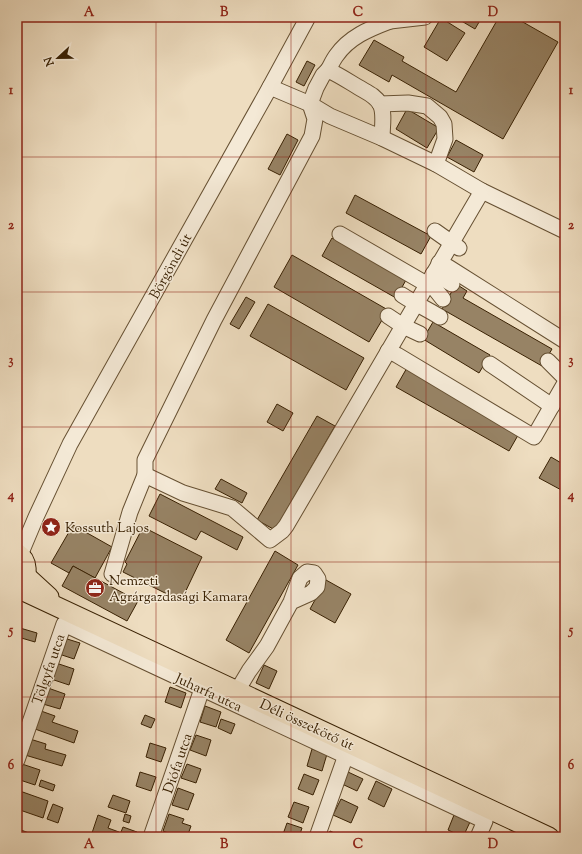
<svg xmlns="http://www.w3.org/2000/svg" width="582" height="854" font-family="'Sorts Mill Goudy',serif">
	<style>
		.building { fill: #978365; stroke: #392103 }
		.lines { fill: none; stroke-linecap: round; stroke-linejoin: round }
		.minor-casing { stroke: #665032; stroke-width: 17 }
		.major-casing { stroke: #392103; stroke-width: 21 }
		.minor { stroke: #f4e9d6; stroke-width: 15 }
		.major { stroke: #eeddc0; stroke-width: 19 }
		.grid { fill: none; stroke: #8f2418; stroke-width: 1; stroke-opacity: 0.55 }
		.labels { text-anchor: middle; stroke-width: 3; stroke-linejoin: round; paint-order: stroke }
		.street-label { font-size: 14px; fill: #392103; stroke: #f4e9d6 }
		.poi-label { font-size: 14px; fill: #392103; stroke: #f4e9d6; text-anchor: start }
		.neatline { fill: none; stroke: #8f2418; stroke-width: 1.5 }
		.grid-label { font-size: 13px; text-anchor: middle; font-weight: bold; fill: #8f2418 }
	</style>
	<rect width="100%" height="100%" fill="#eeddc0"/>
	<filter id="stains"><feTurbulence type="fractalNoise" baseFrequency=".005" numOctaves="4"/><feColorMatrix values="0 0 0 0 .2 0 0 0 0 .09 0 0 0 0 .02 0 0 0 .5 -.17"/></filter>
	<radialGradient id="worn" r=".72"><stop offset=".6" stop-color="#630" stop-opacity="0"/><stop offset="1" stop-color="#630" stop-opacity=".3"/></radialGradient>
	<g class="building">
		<path d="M459 17H482L475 29 458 19Z"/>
		<path d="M499 17H514L558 42 503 139 392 75 389 82 359 65 374 40 404 57 402 61 456 92Z"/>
		<path d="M441 18 465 33 447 61 424 47Z"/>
		<path d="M307 61 315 65 304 86 296 82Z"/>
		<path d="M407 109 439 128 427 148 396 129Z"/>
		<path d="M287 134 298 140 280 175 268 169Z"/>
		<path d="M456 140 483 155 474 172 447 157Z"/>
		<path d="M355 195 431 236 421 254 346 213Z"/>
		<path d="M332 238 406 280 396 298 322 256Z"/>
		<path d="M292 255 388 310 369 342 274 287Z"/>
		<path d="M456 284 467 291 463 298 552 349 542 366 442 309Z"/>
		<path d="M246 297 255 302 239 329 230 324Z"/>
		<path d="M268 304 364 358 346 390 250 336Z"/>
		<path d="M433 322 490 355 479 373 423 339Z"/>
		<path d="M408 366 521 430 509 451 396 387Z"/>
		<path d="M277 404 293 413 283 431 267 422Z"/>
		<path d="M317 416 335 426 275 530 257 520Z"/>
		<path d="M551 457 563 464 565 461V492L539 478Z"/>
		<path d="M221 479 247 493 242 503 215 489Z"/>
		<path d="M160 494 243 537 237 550 201 531 196 540 149 516Z"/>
		<path d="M73 525 112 547 95 578 73 566 69 573 51 563Z"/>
		<path d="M143 527 202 557 181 601 123 572 127 564 125 562Z"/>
		<path d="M275 551 298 565 249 653 226 640Z"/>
		<path d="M73 566 138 601 127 621 62 586Z"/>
		<path d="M326 580 351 594 335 623 310 609Z"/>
		<path d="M20 628 37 633 35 642 18 637Z"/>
		<path d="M64 638 80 643 74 659 59 654Z"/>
		<path d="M56 663 74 669 69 685 51 679Z"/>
		<path d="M264 665 277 671 269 689 256 683Z"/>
		<path d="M170 687 186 693 181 708 165 702Z"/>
		<path d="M48 688 65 694 60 709 43 704Z"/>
		<path d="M205 706 221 712 216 727 200 722Z"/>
		<path d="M41 711 55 716 52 722 78 731 74 743 35 729Z"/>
		<path d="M145 715 155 719 151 728 141 724Z"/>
		<path d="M221 719 235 724 231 734 218 728Z"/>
		<path d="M196 735 211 740 206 756 190 750Z"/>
		<path d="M30 739 46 744 45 749 66 755 62 766 25 755Z"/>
		<path d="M150 743 166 748 161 762 146 757Z"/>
		<path d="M312 749 327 754 322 771 307 766Z"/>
		<path d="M22 764 40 770 35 785 17 779Z"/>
		<path d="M187 764 201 769 196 783 181 778Z"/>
		<path d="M140 772 156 777 151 791 136 786Z"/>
		<path d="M348 772 363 779 357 791 342 784Z"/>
		<path d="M304 774 319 780 313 795 298 789Z"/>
		<path d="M41 780 55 785 53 791 39 786Z"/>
		<path d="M376 781 392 789 384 807 368 799Z"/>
		<path d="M178 788 194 794 188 810 172 805Z"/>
		<path d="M17 790 48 801 43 818 17 809Z"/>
		<path d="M113 795 130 801 126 813 108 807Z"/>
		<path d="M341 799 358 807 351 823 333 815Z"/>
		<path d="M294 802 309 807 303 823 288 817Z"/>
		<path d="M53 804 63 808 58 823 47 819Z"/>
		<path d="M125 814 131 816 129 823 123 821Z"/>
		<path d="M169 814 184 819 182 823 191 826 187 837H179L163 831Z"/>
		<path d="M98 815 111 820 108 828 119 832 117 837H103L92 833Z"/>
		<path d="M454 815 470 822 463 837 448 830Z"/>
		<path d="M17 818 21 819 17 831Z"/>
		<path d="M287 823 302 828 299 837H282Z"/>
		<path d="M123 827 137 832 135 837H119Z"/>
		<path d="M21 830 37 836V837H18Z"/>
		<path d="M330 831 343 837H327Z"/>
		<path d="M487 832 498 837H484Z"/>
	</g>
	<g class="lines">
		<g class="minor-casing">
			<g id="minor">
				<path d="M390 21 425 17"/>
				<path d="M328 70C331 65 333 60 336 56 349 37 369 29 390 21L392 17"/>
				<path d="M270 87 310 104 330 116 382 138 436 164 482 191 565 231"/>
				<path d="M380 104 408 103 427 106 440 117 444 124 445 139 436 164"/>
				<path d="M435 231 459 248"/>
				<path d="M340 234 435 289 443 299"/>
				<path d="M439 263 448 267 565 341"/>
				<path d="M433 274 442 278 452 284"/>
				<path d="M402 295C414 303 427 309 440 317"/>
				<path d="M388 316 403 326 420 334"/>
				<path d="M388 351 397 355 534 437 565 383"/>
				<path d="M548 361 565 378"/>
				<path d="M490 364 552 406"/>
				<path d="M145 475 183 493 232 508 270 540 282 531 286 526 482 191"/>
				<path d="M20 555 36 517 70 444 270 87 308 17"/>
				<path d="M112 574 130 512 145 475V460L214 320 312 136 315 119 310 104 316 88 323 75 328 70C339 75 348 81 358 87 366 92 375 95 380 104 385 112 382 128 382 138"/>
				<path d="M237 691 249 671 267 646 291 602 300 578 307 572 314 573 318 579 317 587 311 593 291 602"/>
				<path d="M17 760 64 624 485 821 478 837"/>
				<path d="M151 837 202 689"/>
				<path d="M317 837 346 755"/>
			</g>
		</g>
		<g class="major-casing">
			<g id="major">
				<path d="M17 553C28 560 30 577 18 585"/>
				<path d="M25 575 49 597"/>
				<path d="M17 588 549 837"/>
			</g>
		</g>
		<use href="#minor" class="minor"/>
		<use href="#major" class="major"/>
	</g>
	<path class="grid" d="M156 17V837M291 17V837M426 17V837M17 157H565M17 292H565M17 427H565M17 562H565M17 697H565"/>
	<defs>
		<g id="sight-disc" transform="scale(1)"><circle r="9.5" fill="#8f2418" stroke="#f4e9d6"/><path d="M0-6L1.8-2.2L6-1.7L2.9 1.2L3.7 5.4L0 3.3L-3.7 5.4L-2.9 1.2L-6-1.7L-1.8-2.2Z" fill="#fff"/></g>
		<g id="office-disc" transform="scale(1)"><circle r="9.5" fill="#8f2418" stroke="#f4e9d6"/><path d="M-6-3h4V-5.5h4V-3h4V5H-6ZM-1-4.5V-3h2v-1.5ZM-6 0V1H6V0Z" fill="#fff"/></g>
	</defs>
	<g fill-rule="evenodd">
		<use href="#sight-disc" x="51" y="527"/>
		<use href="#office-disc" x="95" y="588"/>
	</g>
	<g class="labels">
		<g class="street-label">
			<text transform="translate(170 266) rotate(-61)" y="5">Börgöndi út</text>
			<text transform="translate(48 669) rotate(-71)" y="5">Tölgyfa utca</text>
			<text transform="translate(209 692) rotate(25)" y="5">Juharfa utca</text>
			<text transform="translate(307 724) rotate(25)" y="5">Déli összekötő út</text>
			<text transform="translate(177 763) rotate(-71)" y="5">Diófa utca</text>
		</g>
		<g class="poi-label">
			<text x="65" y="532">Kossuth Lajos</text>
			<text x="109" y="585">Nemzeti<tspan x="109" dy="16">Agrárgazdasági Kamara</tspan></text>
		</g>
	</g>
	<rect width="582" height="854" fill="none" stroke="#eeddc0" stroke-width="44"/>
	<g transform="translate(58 58) rotate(248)" stroke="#f4e9d6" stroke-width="3" paint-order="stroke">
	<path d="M0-3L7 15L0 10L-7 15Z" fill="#392103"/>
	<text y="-6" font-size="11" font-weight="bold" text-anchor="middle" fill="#392103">N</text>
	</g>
	<rect x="22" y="22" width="538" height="810" class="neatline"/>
	<g class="grid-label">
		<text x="89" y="16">A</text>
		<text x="224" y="16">B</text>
		<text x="358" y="16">C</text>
		<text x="493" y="16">D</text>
		<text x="11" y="94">1</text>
		<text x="571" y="94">1</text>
		<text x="11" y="229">2</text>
		<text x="571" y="229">2</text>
		<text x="11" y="364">3</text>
		<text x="571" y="364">3</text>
		<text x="11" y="499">4</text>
		<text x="571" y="499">4</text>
		<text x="11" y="634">5</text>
		<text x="571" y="634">5</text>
		<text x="11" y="769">6</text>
		<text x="571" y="769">6</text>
		<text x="89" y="848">A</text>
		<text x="224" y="848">B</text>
		<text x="358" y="848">C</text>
		<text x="493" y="848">D</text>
	</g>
	<rect width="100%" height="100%" filter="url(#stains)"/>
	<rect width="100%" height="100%" fill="url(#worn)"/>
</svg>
